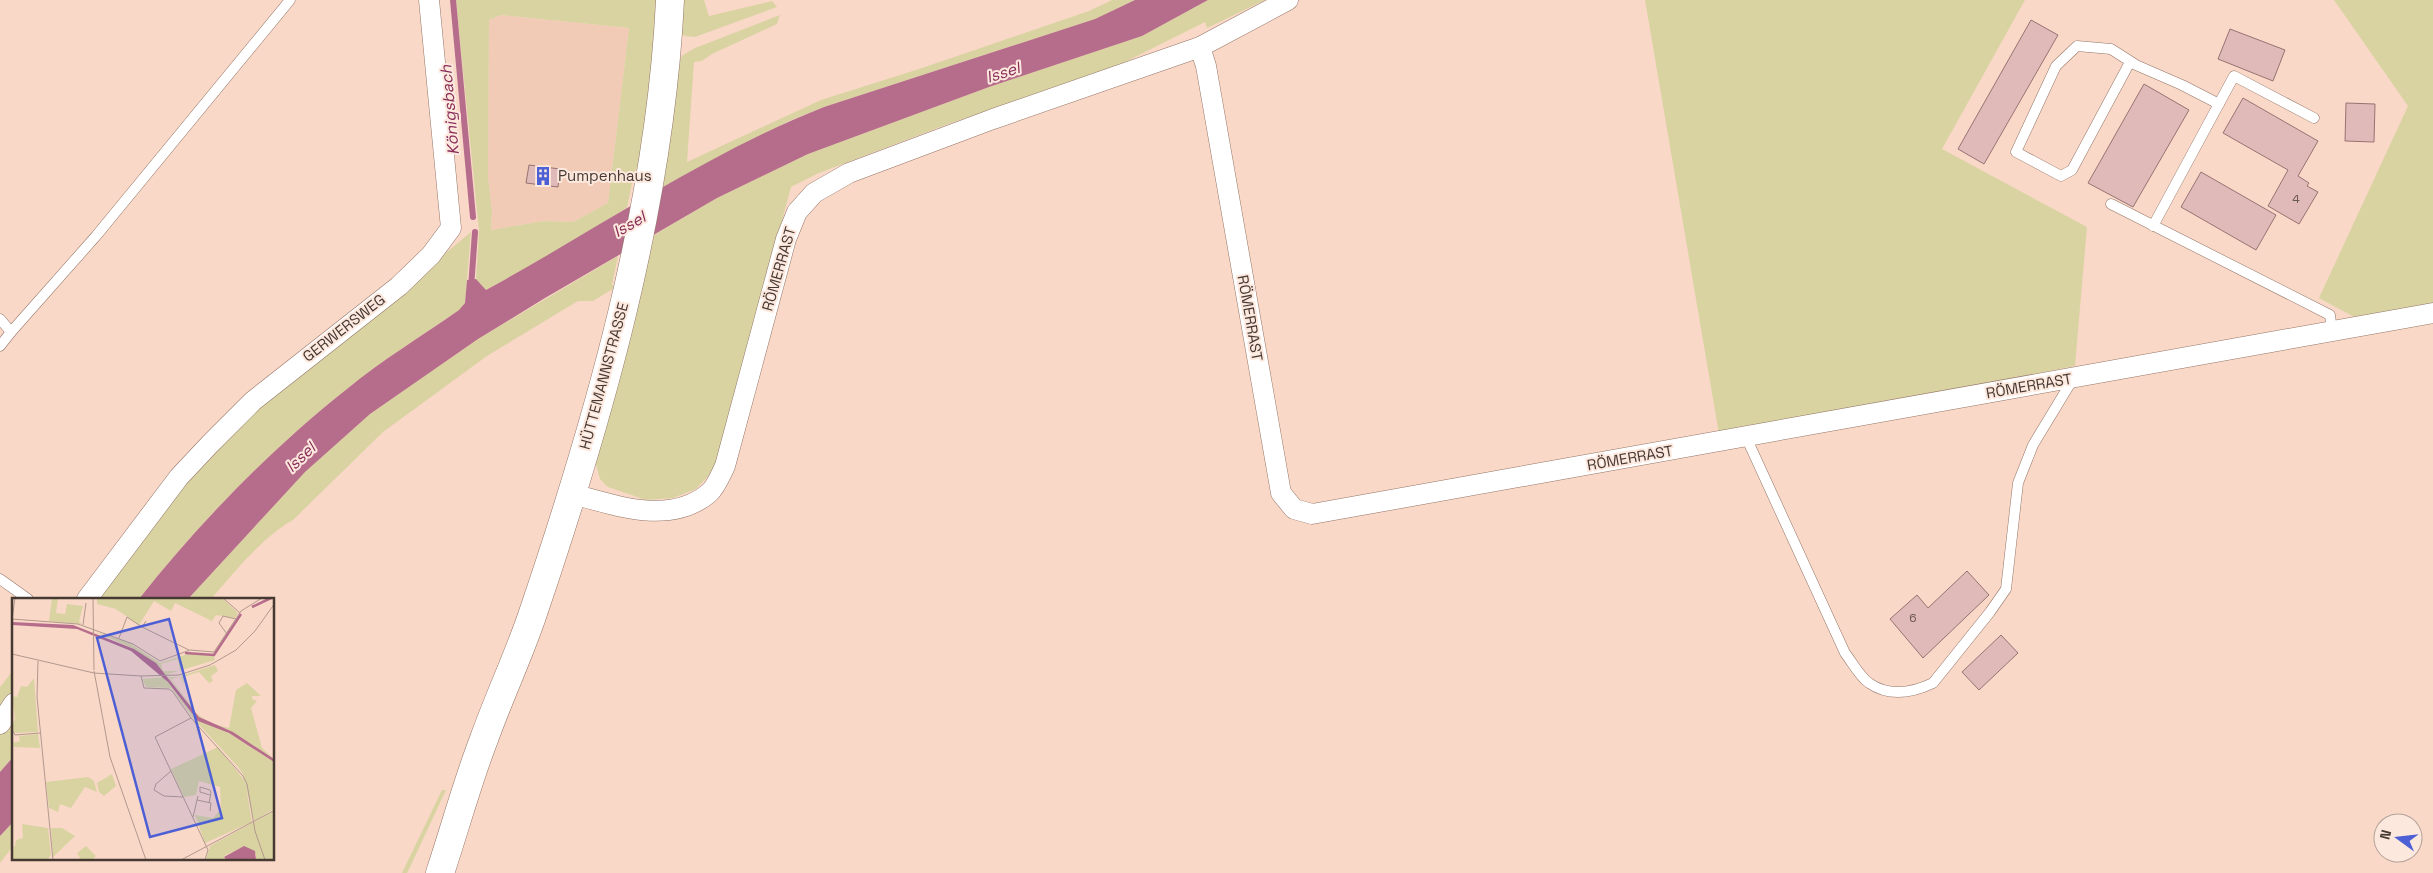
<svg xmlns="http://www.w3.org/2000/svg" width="2433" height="873" font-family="'Space Grotesk',sans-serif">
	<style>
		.built { fill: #f2cbb6 }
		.green { fill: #d9d3a2; fill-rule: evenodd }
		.water { fill: #b66c8b }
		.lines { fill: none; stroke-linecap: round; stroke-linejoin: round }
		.stream { stroke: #b66c8b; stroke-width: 6 }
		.building { fill: #e0bab8; stroke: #967372 }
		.service-casing { stroke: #937566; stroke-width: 11 }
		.minor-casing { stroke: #937566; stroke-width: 21 }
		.secondary-casing { stroke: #937566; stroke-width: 29 }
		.service { stroke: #fff; stroke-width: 10 }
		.minor { stroke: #fff; stroke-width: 20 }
		.secondary { stroke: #fff; stroke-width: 28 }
		.labels { text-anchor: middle; stroke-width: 4; stroke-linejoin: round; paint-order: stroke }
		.number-label { font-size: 12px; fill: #6c5954 }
		.poi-label { font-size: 15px; fill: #463932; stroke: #fde8de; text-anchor: start }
		.street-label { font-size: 15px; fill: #463932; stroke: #fde8de }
		.water-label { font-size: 16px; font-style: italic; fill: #862b58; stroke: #fde8de }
		.inset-river { fill: none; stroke: #b66c8b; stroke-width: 2.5 }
		.inset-road { fill: none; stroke: #b2988c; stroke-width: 1 }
		.view { fill: #4c5fd4; fill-opacity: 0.15; stroke: #4c5fd4; stroke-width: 2.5 }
		.inset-edge { fill: none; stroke: #463932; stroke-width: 2.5 }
	</style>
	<rect width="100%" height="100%" fill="#fad8c8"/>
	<path class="built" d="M501 15 629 28 608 203 573 222 544 221 491 230 492 211 488 177 489 20Z"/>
	<g class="green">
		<path d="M456 0H657L652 72 639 164 634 173 627 208 541 260 486 290 476 279 479 231ZM501 15 629 28 608 203 573 222 544 221 491 230 492 211 488 177 489 20Z"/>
		<path d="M681 0H704L709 16 772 1 777 7 695 37 685 36 679 32Z"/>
		<path d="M1112 0H1135L1095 19 824 107 789 121 662 188 669 147 667 144 677 64 683 55 695 48 780 15 777 24 712 54 702 61 694 62 687 162 821 100 919 69 1089 11Z"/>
		<path d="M1208 0H1265L1207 28 1205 22 1113 68 948 124 819 173 791 187 720 454 712 472 696 489 673 498 646 500 608 487 600 479 595 461 654 235 717 198 808 154 989 87 1142 36Z"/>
		<path d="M1645 0H2025L1942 149 2087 227 2075 366 1719 434Z"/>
		<path d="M2334 0H2433V304L2354 317 2319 298 2408 106Z"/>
		<path d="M471 232 465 303 459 310C422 336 382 360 347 389 271 449 199 523 139 599H95L220 440Z"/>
		<path d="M618 256 612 285 616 287 593 301H578L487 356 383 432 293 520C261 538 235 572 211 599H188L305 472 370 414 478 339Z"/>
		<path d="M14 669V691L0 711V687Z"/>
		<path d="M14 714V756L0 772V734Z"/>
		<path d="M442 790H446L411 865 407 873H402Z"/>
		<path d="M14 821V845L0 863V836Z"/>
	</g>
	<g class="water">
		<path d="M1135 0H1208L1142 36 989 87 808 154 717 198 545 298 478 339 370 414 305 472 188 599H139C199 523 271 449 347 389 382 360 422 336 459 310L465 303 467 280 476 279 486 290C598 229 705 154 824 107L1095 19Z"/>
		<path d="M14 756V821L0 836V772Z"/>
	</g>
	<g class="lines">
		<g class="stream">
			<path d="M453 0 473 217"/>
			<path d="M471 288 475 232"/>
		</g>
	</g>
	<g class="building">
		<path d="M2031 20 2058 35 1984 164 1958 149Z"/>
		<path d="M2230 29 2285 50 2273 81 2218 59Z"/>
		<path d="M2144 84 2189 110 2133 207 2088 183Z"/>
		<path d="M2243 98 2318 141 2298 176 2309 183 2307 186 2318 192 2299 224 2268 206 2288 170 2223 133Z"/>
		<path d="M2346 103 2375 104 2374 142 2345 141Z"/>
		<path d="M529 165 560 169 558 187 526 183Z"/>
		<path d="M2201 172 2276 215 2256 250 2181 207Z"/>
		<path d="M1967 571 1989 595 1923 658 1890 619 1917 595 1928 608Z"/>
		<path d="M2001 635 2018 653 1979 690 1962 672Z"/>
	</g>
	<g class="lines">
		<g class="service-casing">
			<g id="service">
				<path d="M2130 62 2072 170 2061 176 2016 152 2056 66 2077 46 2111 49 2136 65 2182 85 2219 104"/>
				<path d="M2111 204 2330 315 2332 331"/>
				<path d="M2153 226 2234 76 2314 118"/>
				<path d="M0 319 11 332 96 236 290 0"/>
				<path d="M0 346 11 332"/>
				<path d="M1746 437 1845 653C1852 662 1860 677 1869 683 1889 697 1912 693 1933 683L1990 612 2006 589 2018 483 2033 445 2073 379"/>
				<path d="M0 579 28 599"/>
			</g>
		</g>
		<g class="minor-casing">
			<g id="minor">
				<path d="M1200 47 1206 66 1281 493 1294 509 1312 514 2433 313"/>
				<path d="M572 494C615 505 670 526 709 493 716 487 721 474 725 466L786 239 797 212 814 193 849 173 993 119 1200 47 1288 0"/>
				<path d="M87 599 179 477 210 444 253 401 399 286 431 255 451 228 429 0"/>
				<path d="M0 724 14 703"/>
			</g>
		</g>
		<g class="secondary-casing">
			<path id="secondary" d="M440 873C455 828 467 783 484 739 499 697 518 657 532 616 599 419 660 208 670 0"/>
		</g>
		<use href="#service" class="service"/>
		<use href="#minor" class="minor"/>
		<use href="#secondary" class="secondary"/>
	</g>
	<defs>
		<g id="building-bare" transform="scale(1.5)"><path d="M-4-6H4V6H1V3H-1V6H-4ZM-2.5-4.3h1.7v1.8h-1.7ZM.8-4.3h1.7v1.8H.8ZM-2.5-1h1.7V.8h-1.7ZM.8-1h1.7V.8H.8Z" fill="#4c5fd4" stroke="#fde8de" stroke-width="2.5" paint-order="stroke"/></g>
	</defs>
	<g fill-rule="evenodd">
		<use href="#building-bare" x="543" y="176"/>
	</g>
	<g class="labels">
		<g class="number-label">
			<text x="2296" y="203">4</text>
			<text x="1913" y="622">6</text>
		</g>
		<g class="poi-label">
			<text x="558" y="181">Pumpenhaus</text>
		</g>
		<g class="street-label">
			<text transform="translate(779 269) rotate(-74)" y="5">RÖMERRAST</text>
			<text transform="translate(1250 318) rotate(80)" y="5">RÖMERRAST</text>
			<text transform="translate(344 328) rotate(-38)" y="5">GERWERSWEG</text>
			<text transform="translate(604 376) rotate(-75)" y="5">HÜTTEMANNSTRASSE</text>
			<text transform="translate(2029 386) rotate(-10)" y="5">RÖMERRAST</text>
			<text transform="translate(1630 458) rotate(-10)" y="5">RÖMERRAST</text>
		</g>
		<g class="water-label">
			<text transform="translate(1003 72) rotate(-18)" y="6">Issel</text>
			<text transform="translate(449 110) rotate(-95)" y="6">Königsbach</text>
			<text transform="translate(629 224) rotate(-30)" y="6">Issel</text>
			<text transform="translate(300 457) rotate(-44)" y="6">Issel</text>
		</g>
	</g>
	<g transform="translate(12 598)">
		<rect width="262" height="262" fill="#fad8c8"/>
		<path d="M40 0H46L44 15 53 16 55 6 71 8 67 23 70 26 37 23ZM85 0H210L226 15 223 20 204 17 200 23 163 5 159 13 142 3 127 27 104 11 85 6ZM84 34 116 44 148 65 179 55 202 58 203 62 153 77 144 65 122 51ZM166 61 168 73H151L149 66ZM203 67 206 73 199 78 201 83 197 85 187 74 171 79 173 84 172 85 167 79 159 81 185 116 198 125 217 130 224 92 235 85 249 98H240V101L245 103 239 110 250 150 262 161 217 132 198 126 187 119 156 79H168L172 84 169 78ZM152 79 186 123 217 135 262 164V211L242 223 231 176 226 169 181 120 159 90 134 89 130 81ZM22 80 26 134 3 135 0 128 3 121 0 98 5 99 9 88 15 89ZM26 136 28 150 2 149 1 145 8 143 7 138ZM206 149 233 183 240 224 193 245 183 217 201 220 209 211 208 189 187 183 184 197 172 199 159 171ZM100 176 104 188 92 198 87 194 85 185ZM76 179 82 183 85 194 73 189 59 210 48 206 46 214 37 210 34 184ZM262 213V262H244V256L228 250 212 258 215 262H194L198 248ZM10 226 36 230 39 257 35 262H0V249L3 248 4 242 11 240ZM39 230H50L63 238 41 259ZM74 248 84 258 80 262H65L68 260 65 255Z" fill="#d9d3a2" fill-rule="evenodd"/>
		<path d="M0 24 61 27 122 51 144 65 187 119 221 134 262 161V164L217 135 186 123 156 84 119 53 65 31 0 27ZM232 248 243 253 244 262H215L212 259Z" fill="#b66c8b"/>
		<path class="inset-river" d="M240 9 259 0M173 55 202 57 229 16"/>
		<path class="inset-road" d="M81 0 82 72M211 0 228 15M0 21 66 26 121 46 148 63 178 52 202 54 229 13 250 0M0 22 3 0M134 23 130 29 177 52M71 27 74 5M215 36 207 25 211 18 224 21M107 40 115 19 130 29M0 56 82 75 129 78 167 77 198 67 224 52 243 33 263 5M26 63 25 99 41 262M82 73 98 159 134 262M129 78 132 90 157 91 161 94 179 120 231 178 235 186 243 233 253 262M179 120 143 139 196 252 193 262M0 131 3 137 28 135M159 173 144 186 142 192 152 198 171 199M185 202 199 205 198 213M197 205 199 195 198 192 188 189V194L198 197M181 219 186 198M169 262 263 212"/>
		<path class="view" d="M157 21 210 220 138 239 85 40Z"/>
		<rect width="262" height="262" class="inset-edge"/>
	</g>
	<g transform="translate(2398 838) rotate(285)"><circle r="24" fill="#fde8de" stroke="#b4a299"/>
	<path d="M0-4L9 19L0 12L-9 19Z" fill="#4c5fd4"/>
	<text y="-8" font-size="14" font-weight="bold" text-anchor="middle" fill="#463932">N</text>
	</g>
</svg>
